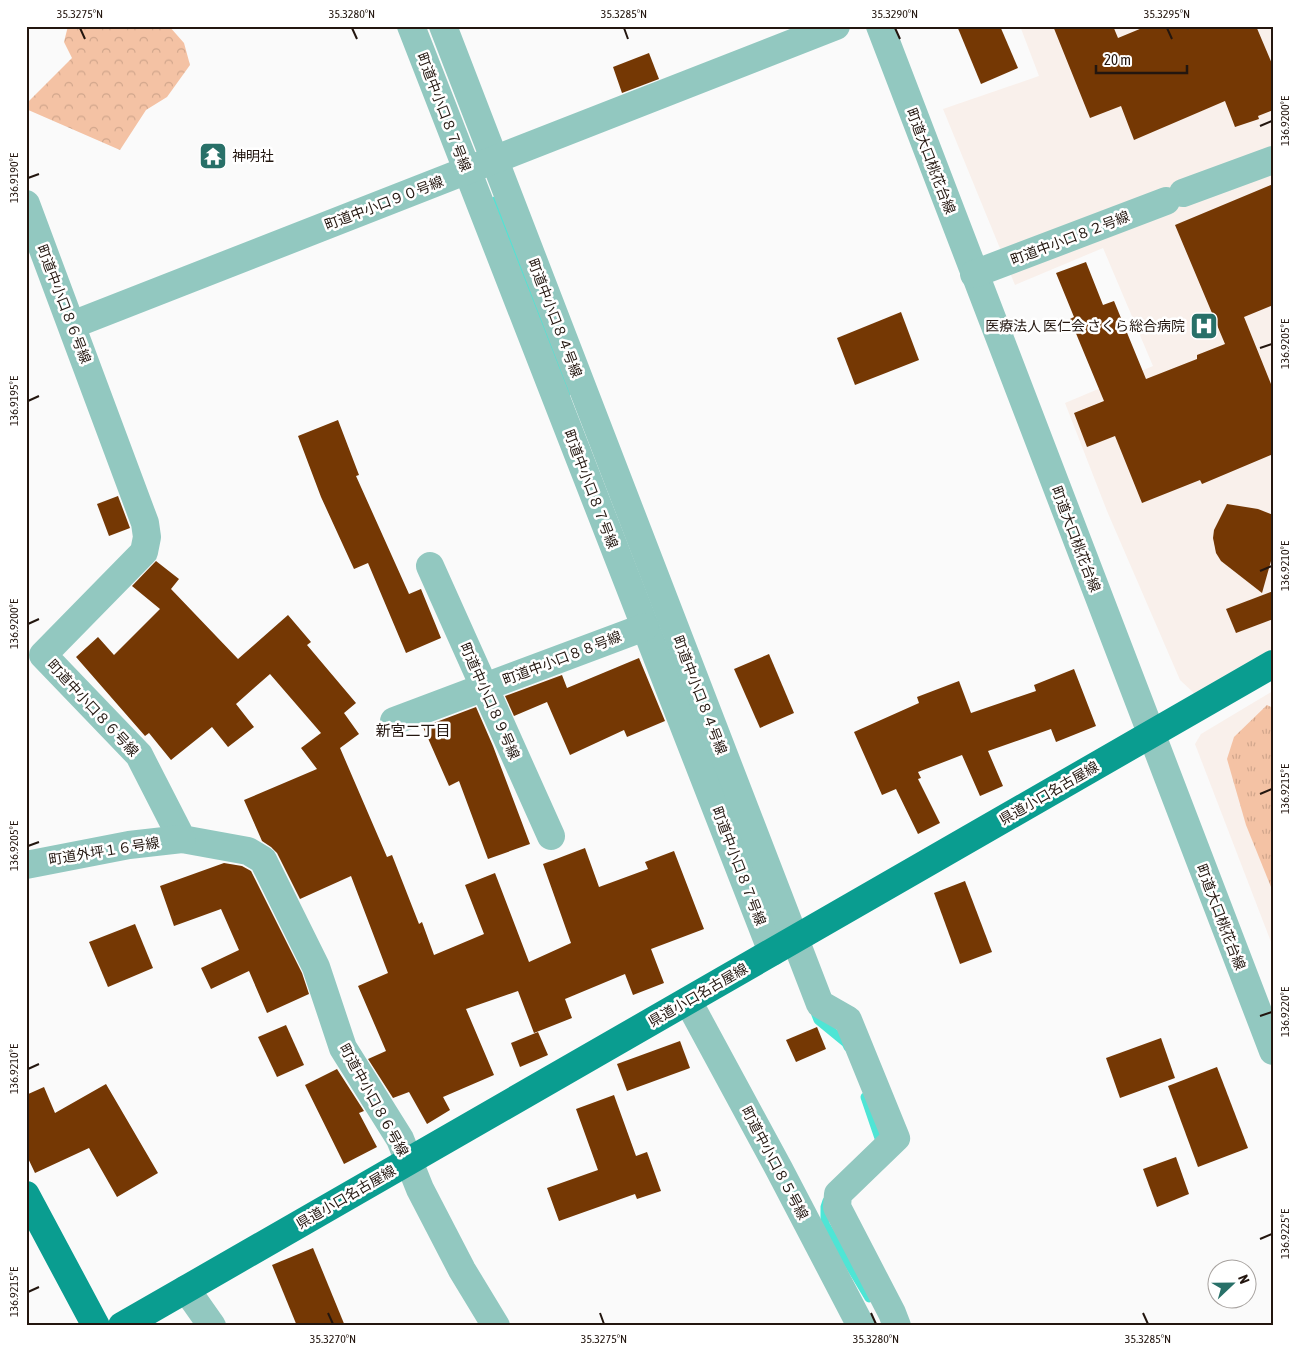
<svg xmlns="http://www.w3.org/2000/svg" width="1299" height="1352" font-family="'Asap Condensed','Noto Sans JP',sans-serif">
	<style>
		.built { fill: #f9f0eb }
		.grass { fill: url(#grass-tufts) }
		.forest { fill: url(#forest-crowns) }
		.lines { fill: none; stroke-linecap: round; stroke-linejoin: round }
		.stream { stroke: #4ee5d5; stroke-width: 9 }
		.building { fill: #753804 }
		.minor { stroke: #92c8c0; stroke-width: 28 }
		.major { stroke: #0a9d90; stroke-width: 28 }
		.ticks { fill: none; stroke: #23160f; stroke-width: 2 }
		.labels { text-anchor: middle; stroke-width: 5; stroke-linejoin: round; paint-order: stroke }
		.street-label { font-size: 14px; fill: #23160f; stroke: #fff }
		.poi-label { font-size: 14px; fill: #23160f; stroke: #fff; text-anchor: start }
		.neighbourhood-label { font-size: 15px; fill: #23160f; stroke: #fff }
		.neatline { fill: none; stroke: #23160f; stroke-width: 2 }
		.ticks-label { font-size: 12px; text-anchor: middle; fill: #23160f }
	</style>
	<defs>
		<pattern id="grass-tufts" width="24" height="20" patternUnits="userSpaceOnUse" patternTransform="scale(1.25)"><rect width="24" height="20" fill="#f4c2a4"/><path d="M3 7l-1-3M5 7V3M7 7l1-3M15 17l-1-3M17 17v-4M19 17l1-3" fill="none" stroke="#d1a68c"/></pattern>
		<pattern id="forest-crowns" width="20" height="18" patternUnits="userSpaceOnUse" patternTransform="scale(1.25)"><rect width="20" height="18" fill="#f4c2a4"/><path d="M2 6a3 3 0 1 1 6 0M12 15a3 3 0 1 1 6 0" fill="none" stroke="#d1a68c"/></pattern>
	</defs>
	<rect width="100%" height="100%" fill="#fafafa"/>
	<g class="built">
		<path d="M1020 26H1273V649L1196 695 1180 680 1107 511 1065 403 1153 366 1103 248 1015 285 943 109 1039 76Z"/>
		<path d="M1273 691V947L1195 744 1201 734Z"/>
	</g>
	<path class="grass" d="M1267 705 1273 708V892L1246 825 1227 759 1234 737Z"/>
	<path class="forest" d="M68 26H169L184 43 190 65 167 97 146 110 120 150 26 109V104L72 58 64 42Z"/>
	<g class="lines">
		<g class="stream">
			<path d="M495 201 568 391"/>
			<path d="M813 1007 818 1020 846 1043 848 1047"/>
			<path d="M865 1097 881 1144 880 1145"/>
			<path d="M827 1201 825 1207V1224L869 1298"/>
		</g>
	</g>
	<g class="building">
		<path d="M957 26H1000L1018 68 981 84Z"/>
		<path d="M1053 26H1113L1118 38 1147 26H1256L1273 66V110L1258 116 1259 119 1235 127 1225 101 1134 140 1121 106 1090 118Z"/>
		<path d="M649 53 659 79 622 93 613 67Z"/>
		<path d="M1273 184V305L1244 317 1273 389V454L1202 484 1200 480 1142 503 1115 436 1087 447 1074 413 1104 401 1070 319 1074 317 1056 273 1086 262 1103 305 1114 301 1146 379 1197 359V355L1225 344 1175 225Z"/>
		<path d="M901 312 919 360 855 385 837 338Z"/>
		<path d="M338 420 359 475 356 476 409 594 421 589 441 638 406 653 368 563 354 569 321 497 298 436Z"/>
		<path d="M118 496 130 528 109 536 97 504Z"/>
		<path d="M1227 504 1258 509 1273 515V554L1262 593 1221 561 1216 553 1213 538 1214 530Z"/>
		<path d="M156 561 179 579 171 589 238 659 288 615 311 642 307 645 356 703 344 713 359 734 340 748 387 857 392 855 419 924 422 922 434 955 484 934 465 885 495 873 529 962 571 943 543 864 585 848 599 887 648 869 645 862 674 851 704 929 651 949 664 983 633 995 625 974 565 999 572 1018 534 1033 518 991 466 1009 494 1075 443 1097 450 1110 427 1124 409 1092 393 1098 368 1059 386 1051 358 986 388 973 351 876 300 899 277 853 271 847 262 841 244 800 317 769 301 748 321 733 270 674 236 704 254 727 228 747 212 727 171 760 149 733 145 736 76 657 98 637 114 655 160 609 132 586Z"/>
		<path d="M1273 591V619L1236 633 1226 609Z"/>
		<path d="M769 654 794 713 760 728 734 669Z"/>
		<path d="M639 658 665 721 627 737 624 730 570 755 547 702 514 716 505 696 562 675 567 688Z"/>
		<path d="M1074 669 1096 726 1056 742 1051 729 988 751 1003 786 980 796 962 755 918 772 921 778 918 779 940 823 918 834 896 789 882 795 854 732 919 703 917 697 959 681 971 713 1036 691 1034 685Z"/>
		<path d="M476 707 493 746 530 844 488 859 459 781 449 786 423 727Z"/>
		<path d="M224 863 242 866 251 871 302 973 309 994 267 1013 249 971 211 989 201 968 239 950 221 909 174 926 160 886Z"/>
		<path d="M965 881 992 952 960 964 934 893Z"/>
		<path d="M135 924 153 968 108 987 89 942Z"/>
		<path d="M286 1025 304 1065 277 1077 258 1037Z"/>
		<path d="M817 1027 826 1049 796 1062 786 1040Z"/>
		<path d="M538 1032 548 1055 520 1067 511 1043Z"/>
		<path d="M1161 1038 1175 1078 1120 1098 1106 1058Z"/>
		<path d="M680 1041 690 1068 627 1091 617 1064Z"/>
		<path d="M1217 1067 1248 1148 1198 1167 1168 1086Z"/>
		<path d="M337 1069 364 1111 359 1113 377 1147 344 1164 305 1085Z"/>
		<path d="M106 1084 158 1173 117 1197 89 1148 35 1173 26 1154V1095L44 1087 55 1113Z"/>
		<path d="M614 1095 636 1156 647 1152 661 1191 637 1199 635 1194 559 1221 547 1188 598 1170 576 1109Z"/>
		<path d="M1176 1157 1189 1194 1157 1207 1143 1169Z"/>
		<path d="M313 1248 345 1326H297L272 1265Z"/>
	</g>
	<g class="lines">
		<g class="minor">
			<path d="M411 26 772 952"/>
			<path d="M443 26 820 1004 848 1020 896 1138 838 1194 837 1207 892 1313 897 1326"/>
			<path d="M880 26 1273 1051"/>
			<path d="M1183 193 1273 160"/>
			<path d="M26 204 145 523 147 537 144 552 43 655 139 755 182 839 248 851 263 860 316 967 343 1048 400 1139 420 1189 462 1270 496 1326"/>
			<path d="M974 274 1166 201"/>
			<path d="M72 325 836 26"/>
			<path d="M430 566 551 836"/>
			<path d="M394 721 645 627"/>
			<path d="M26 865 129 845 182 839"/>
			<path d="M688 1001 779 1169 861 1326"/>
			<path d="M186 1289 212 1326"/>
		</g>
		<g class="major">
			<path d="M26 1195 96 1326"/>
			<path d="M122 1326 1273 664"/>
		</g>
	</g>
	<path class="ticks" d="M80 28 85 39M352 28 357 39M624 28 628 39M895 28 900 39M1167 28 1172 39M1260 126 1272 121M28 178 39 174M1260 348 1272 344M28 401 39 396M1260 571 1272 566M28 624 39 619M1260 794 1272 789M28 846 39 842M1260 1016 1272 1012M28 1069 39 1064M1260 1239 1272 1234M28 1292 39 1287M328 1313 333 1324M600 1313 604 1324M871 1313 876 1324M1143 1313 1148 1324"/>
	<defs>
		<g id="temple-square" transform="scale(1.4375)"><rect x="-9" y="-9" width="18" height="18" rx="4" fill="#287068" stroke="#fff"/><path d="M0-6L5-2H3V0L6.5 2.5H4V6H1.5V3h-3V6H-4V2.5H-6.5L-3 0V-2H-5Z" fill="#fff"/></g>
		<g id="hospital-square" transform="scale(1.4375)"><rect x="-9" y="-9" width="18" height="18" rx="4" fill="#287068" stroke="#fff"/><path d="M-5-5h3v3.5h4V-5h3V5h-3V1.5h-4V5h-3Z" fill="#fff"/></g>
	</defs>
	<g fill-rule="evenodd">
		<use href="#temple-square" x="213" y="156"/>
		<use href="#hospital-square" x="1204" y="326"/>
	</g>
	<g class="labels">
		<g class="street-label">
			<text transform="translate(444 112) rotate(69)" y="5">町道中小口８７号線</text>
			<text transform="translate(931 161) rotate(69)" y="5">町道大口桃花台線</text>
			<text transform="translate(384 203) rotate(-21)" y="5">町道中小口９０号線</text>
			<text transform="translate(1070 238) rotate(-21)" y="5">町道中小口８２号線</text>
			<text transform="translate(64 304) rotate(69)" y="5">町道中小口８６号線</text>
			<text transform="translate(555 318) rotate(69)" y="5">町道中小口８４号線</text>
			<text transform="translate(591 489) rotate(69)" y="5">町道中小口８７号線</text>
			<text transform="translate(1076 539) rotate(69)" y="5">町道大口桃花台線</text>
			<text transform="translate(562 658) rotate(-21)" y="5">町道中小口８８号線</text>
			<text transform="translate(700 695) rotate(69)" y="5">町道中小口８４号線</text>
			<text transform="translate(490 701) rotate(66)" y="5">町道中小口８９号線</text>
			<text transform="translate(93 708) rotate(47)" y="5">町道中小口８６号線</text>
			<text transform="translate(1049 793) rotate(-30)" y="5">県道小口名古屋線</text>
			<text transform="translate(104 851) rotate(-9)" y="5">町道外坪１６号線</text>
			<text transform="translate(739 866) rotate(69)" y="5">町道中小口８７号線</text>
			<text transform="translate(1221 917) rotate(69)" y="5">町道大口桃花台線</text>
			<text transform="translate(698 995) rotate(-30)" y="5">県道小口名古屋線</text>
			<text transform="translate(374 1100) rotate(61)" y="5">町道中小口８６号線</text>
			<text transform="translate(775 1163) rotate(62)" y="5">町道中小口８５号線</text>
			<text transform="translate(346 1197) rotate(-30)" y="5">県道小口名古屋線</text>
		</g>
		<g class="poi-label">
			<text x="232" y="161">神明社</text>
			<text x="1185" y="331" text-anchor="end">医療法人 医仁会 さくら総合病院</text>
		</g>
		<g class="neighbourhood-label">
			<text x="413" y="736">新宮二丁目</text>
		</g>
	</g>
	<rect width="1299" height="1352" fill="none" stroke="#ffffff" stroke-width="55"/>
	<g transform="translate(1232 1284) rotate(68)"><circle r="24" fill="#ffffff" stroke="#a7a29f"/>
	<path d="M0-4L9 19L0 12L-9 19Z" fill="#287068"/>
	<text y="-8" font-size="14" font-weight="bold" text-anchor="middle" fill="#23160f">N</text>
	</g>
	<path d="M1096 65v8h91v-8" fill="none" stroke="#23160f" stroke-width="2.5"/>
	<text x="1104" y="65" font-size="15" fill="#23160f" stroke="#ffffff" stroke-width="4" paint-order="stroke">20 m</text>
	<rect x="28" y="28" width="1244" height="1296" class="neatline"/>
	<g class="ticks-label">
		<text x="80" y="18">35.3275°N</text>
		<text x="352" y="18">35.3280°N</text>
		<text x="624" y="18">35.3285°N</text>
		<text x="895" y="18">35.3290°N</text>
		<text x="1167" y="18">35.3295°N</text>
		<text transform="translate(1285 121) rotate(-90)" y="4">136.9200°E</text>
		<text transform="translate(14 178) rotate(-90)" y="4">136.9190°E</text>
		<text transform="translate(1285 344) rotate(-90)" y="4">136.9205°E</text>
		<text transform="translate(14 401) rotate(-90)" y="4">136.9195°E</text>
		<text transform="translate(1285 566) rotate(-90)" y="4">136.9210°E</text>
		<text transform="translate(14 624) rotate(-90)" y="4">136.9200°E</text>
		<text transform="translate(1285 789) rotate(-90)" y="4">136.9215°E</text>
		<text transform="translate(14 846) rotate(-90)" y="4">136.9205°E</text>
		<text transform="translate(1285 1012) rotate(-90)" y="4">136.9220°E</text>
		<text transform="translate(14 1069) rotate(-90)" y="4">136.9210°E</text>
		<text transform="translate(1285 1234) rotate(-90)" y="4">136.9225°E</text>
		<text transform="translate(14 1292) rotate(-90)" y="4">136.9215°E</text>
		<text x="333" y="1343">35.3270°N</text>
		<text x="604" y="1343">35.3275°N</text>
		<text x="876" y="1343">35.3280°N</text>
		<text x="1148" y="1343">35.3285°N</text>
	</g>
</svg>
